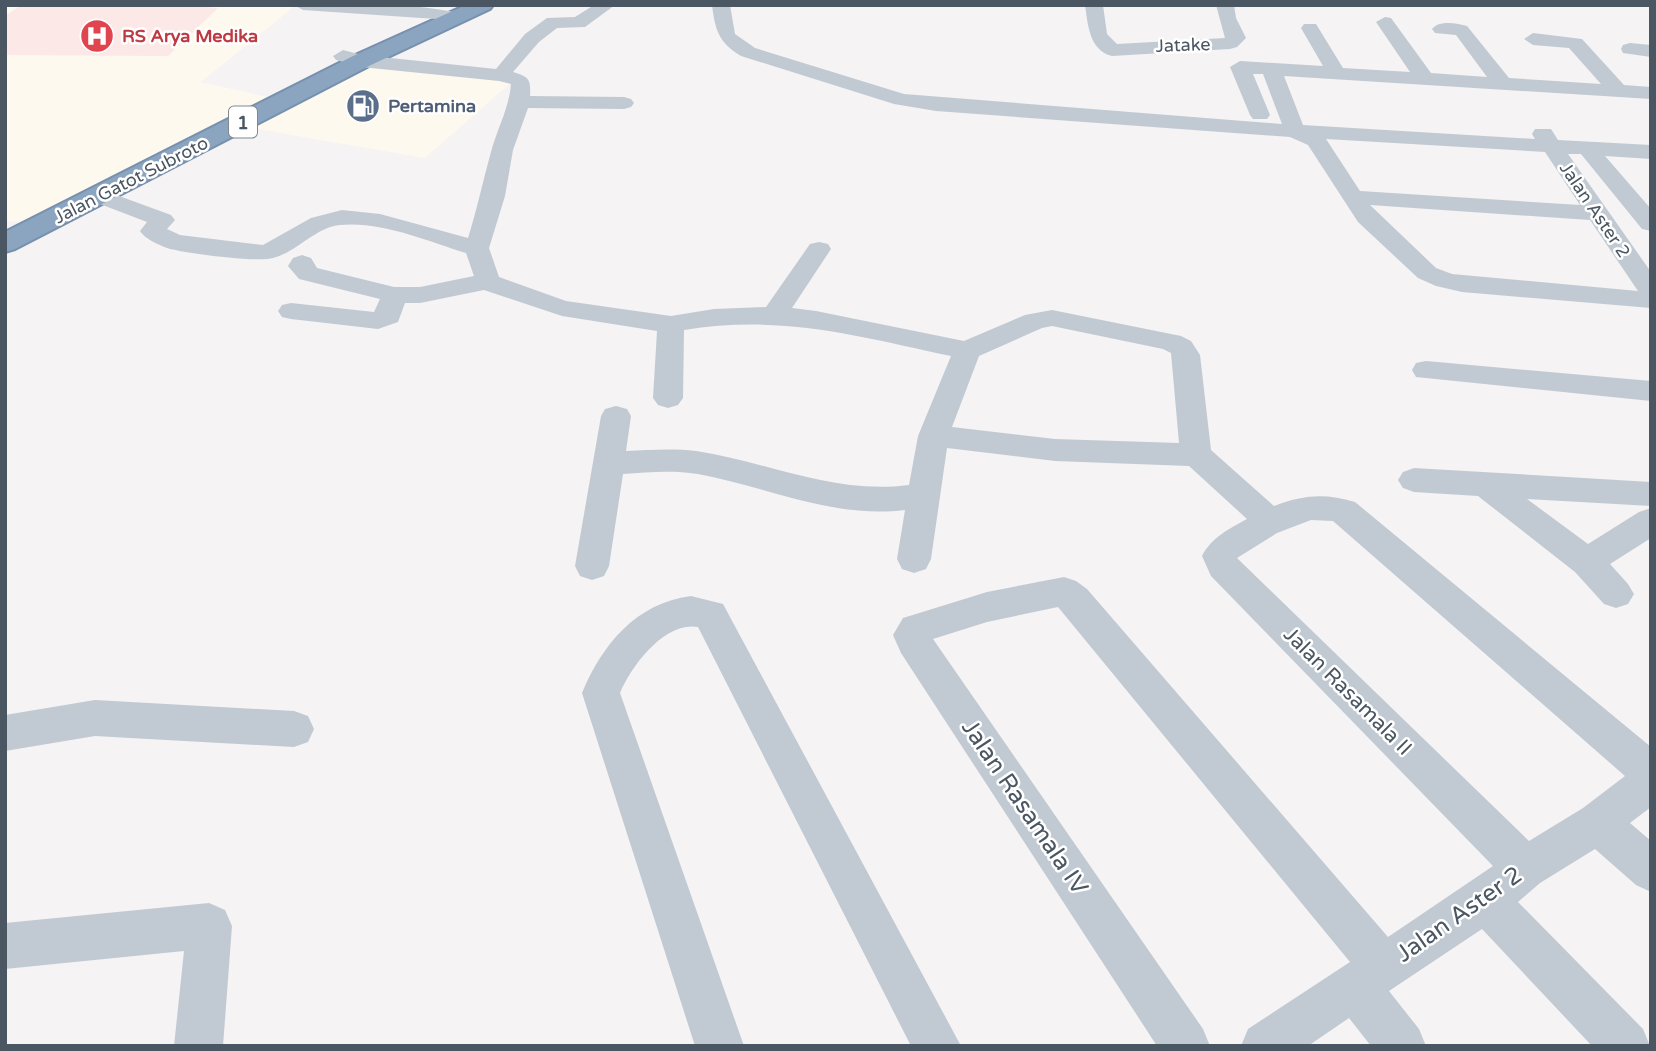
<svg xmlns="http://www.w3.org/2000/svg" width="1656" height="1051" font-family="'Varela Round',sans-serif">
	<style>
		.commercial { fill: #fdf9ef }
		.medical { fill: #fce8e6 }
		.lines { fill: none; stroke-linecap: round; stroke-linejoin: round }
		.highway-casing { stroke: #7690ad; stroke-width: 4 }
		.street { fill: #c1cad2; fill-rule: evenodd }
		.highway { fill: #8ba5c1; fill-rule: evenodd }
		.labels { text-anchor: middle; stroke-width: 5; stroke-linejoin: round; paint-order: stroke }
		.far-health-label { font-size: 18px; font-weight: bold; fill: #be3a42; stroke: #fff; text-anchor: start }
		.far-street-label { font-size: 18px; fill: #4a5661; stroke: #fff }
		.far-service-label { font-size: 18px; font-weight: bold; fill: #4e5e75; stroke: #fff; text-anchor: start }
		.shield { fill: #fff; stroke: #808990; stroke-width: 2 }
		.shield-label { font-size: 19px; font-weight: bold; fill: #4a5661 }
		.street-label { font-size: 21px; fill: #4a5661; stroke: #fff }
		.near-street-label { font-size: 24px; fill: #4a5661; stroke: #fff }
	</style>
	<rect width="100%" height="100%" fill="#f5f3f3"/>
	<path class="commercial" d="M5 5H296L201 82 291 102 369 64 514 80 425 158 246 127 60 224 5 221Z"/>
	<path class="medical" d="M21 5H179L218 8 168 56 5 55V16Z"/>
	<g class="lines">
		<g class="highway-casing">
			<path id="highway" d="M466 5H493L490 9 369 66 15 249 5 252V232L353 56Z"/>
		</g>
		<g class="street">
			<path d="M294 5C350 5 409 1 463 14L466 18 457 23 436 19 303 10Z"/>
			<path d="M594 5H615L585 27 557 28 539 42 513 72C529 77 531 79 530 96L624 97 631 99 634 103 631 107 624 109 528 108 513 150 505 196 489 248 499 277 566 301 671 316 714 309 766 307 810 244 819 242 828 244 831 249 792 308 816 311 964 341 1025 315 1052 310 1181 336 1191 341 1200 355 1211 450 1274 506C1303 495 1325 493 1355 502L1651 747V807L1630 823 1651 841V892L1636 885 1595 849 1540 883 1518 902 1643 1029 1650 1046H1592L1482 929 1389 991 1419 1029 1426 1046H1371L1349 1018 1308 1046H1241L1248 1029 1350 962 1058 607 987 622 933 639 1203 1029 1210 1046H1157L901 653 893 635 903 618 987 592 1064 577 1076 581 1087 589 1388 937 1493 866 1211 576 1202 556C1212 537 1229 529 1247 519L1189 466 1055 461 947 448 931 559 926 569 914 573 902 569 897 559 905 510C833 519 768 487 698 474 673 470 648 472 623 474L609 566 604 576 592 580 580 576 575 566 601 416 605 409 616 406 627 409 631 416 626 451C649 450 673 448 696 451 769 462 834 495 909 485L918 436 951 356C858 336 781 314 684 330L683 398 678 405 668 408 658 405 653 398 657 331 562 316 484 290 420 303H405L398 322 378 329 291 319 282 317 278 311 282 305 291 303 374 312 380 299 299 279 288 266 293 258 302 255 311 258 317 268 394 287H420L474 276 466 253C427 241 382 221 340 225 316 227 297 252 273 258 258 263 183 253 167 248 157 244 145 239 140 231L147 222 92 201 88 196 92 191 100 189 171 215 175 220 167 229 180 235 263 245 311 218 342 210 380 214 468 238C477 209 483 181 491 152 497 129 509 109 511 84L499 81 361 67 336 60 333 56 343 50 362 55 496 69 525 34 547 18 575 17ZM1052 326 1163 349 1171 353 1179 443 1055 439 952 427 979 356 1042 328ZM1311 520 1333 521 1625 776 1583 808 1529 841 1237 558 1277 533Z"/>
			<path d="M712 5H730L735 34 755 48 904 94 1282 124 1263 74H1253L1270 115 1267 119H1253L1250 115 1230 67 1240 61 1323 66 1301 28 1304 24H1316L1343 68 1410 72 1376 22 1385 17 1391 18 1431 73 1487 77 1456 35 1435 33 1432 29C1439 20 1457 23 1467 26L1509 78 1601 84 1569 48 1533 45 1524 39 1533 33 1582 39 1624 85 1651 87V99L1284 76 1303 125 1535 139 1532 134 1535 129H1551L1558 140 1651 145V159L1605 156 1651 209V231L1642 229 1581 154H1568L1651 272V308L1462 292 1436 286 1418 278 1358 222 1308 145 1290 137 936 111 894 104 741 56C719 43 715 30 712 5ZM1326 139 1545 152 1580 205 1360 191ZM1370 205 1590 220 1638 291 1452 274 1436 268Z"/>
			<path d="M1085 5H1103L1107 34 1117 44 1225 38 1216 5H1234L1236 18 1246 38 1237 47 1230 49 1112 56C1089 50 1088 25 1085 5Z"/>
			<path d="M1630 43 1651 45V57L1623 53 1621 49 1623 45Z"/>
			<path d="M1426 361 1651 381V401L1416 377 1412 370 1416 363Z"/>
			<path d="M1414 468 1651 482V506L1527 499 1588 544 1639 512 1651 508V538L1610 564 1628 584 1634 594 1628 604 1616 608 1604 604 1575 572 1478 496 1414 492 1403 488 1398 480 1403 472Z"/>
			<path d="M691 596 723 604 961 1046H911L698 627C665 621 631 666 620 693L744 1046H695L582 693C602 645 636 603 691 596Z"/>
			<path d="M95 700 294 711 308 716 314 729 308 742 294 747 95 736 5 751V715Z"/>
			<path d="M209 903 225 910 232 926 223 1046H174L184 951 5 969V923Z"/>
		</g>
		<use href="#highway" class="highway"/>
	</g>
	<defs>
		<g id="hospital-disc" transform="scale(1.75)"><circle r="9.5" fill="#e0444e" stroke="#fff"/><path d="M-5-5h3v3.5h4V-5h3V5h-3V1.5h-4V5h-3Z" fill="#fff"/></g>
		<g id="fuel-disc" transform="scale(1.75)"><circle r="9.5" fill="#5c6f8a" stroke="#fff"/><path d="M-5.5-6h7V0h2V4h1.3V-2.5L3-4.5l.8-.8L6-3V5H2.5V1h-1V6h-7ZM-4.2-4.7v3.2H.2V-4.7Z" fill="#fff"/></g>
	</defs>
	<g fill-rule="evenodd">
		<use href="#hospital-disc" x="97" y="36"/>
		<use href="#fuel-disc" x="363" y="106"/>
	</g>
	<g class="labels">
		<g class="far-health-label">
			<text x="122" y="42">RS Arya Medika</text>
		</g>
		<g class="far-street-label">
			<text transform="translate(1183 45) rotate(-2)" y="6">Jatake</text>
			<text transform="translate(131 180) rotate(-27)" y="6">Jalan Gatot Subroto</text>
			<text transform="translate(1595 210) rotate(56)" y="6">Jalan Aster 2</text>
		</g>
		<g class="far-service-label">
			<text x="388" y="112">Pertamina</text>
		</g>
		<rect class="shield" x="229" y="106.5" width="28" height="31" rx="5"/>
		<g class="shield-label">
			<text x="243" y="129">1</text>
		</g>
		<g class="street-label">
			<text transform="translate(1348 691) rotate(45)" y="7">Jalan Rasamala II</text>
		</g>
		<g class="near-street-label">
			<text transform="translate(1025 807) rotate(56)" y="8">Jalan Rasamala IV</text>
			<text transform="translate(1459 914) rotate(-35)" y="8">Jalan Aster 2</text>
		</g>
	</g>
	<rect width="1656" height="1051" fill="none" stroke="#4a5661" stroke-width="14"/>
</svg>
